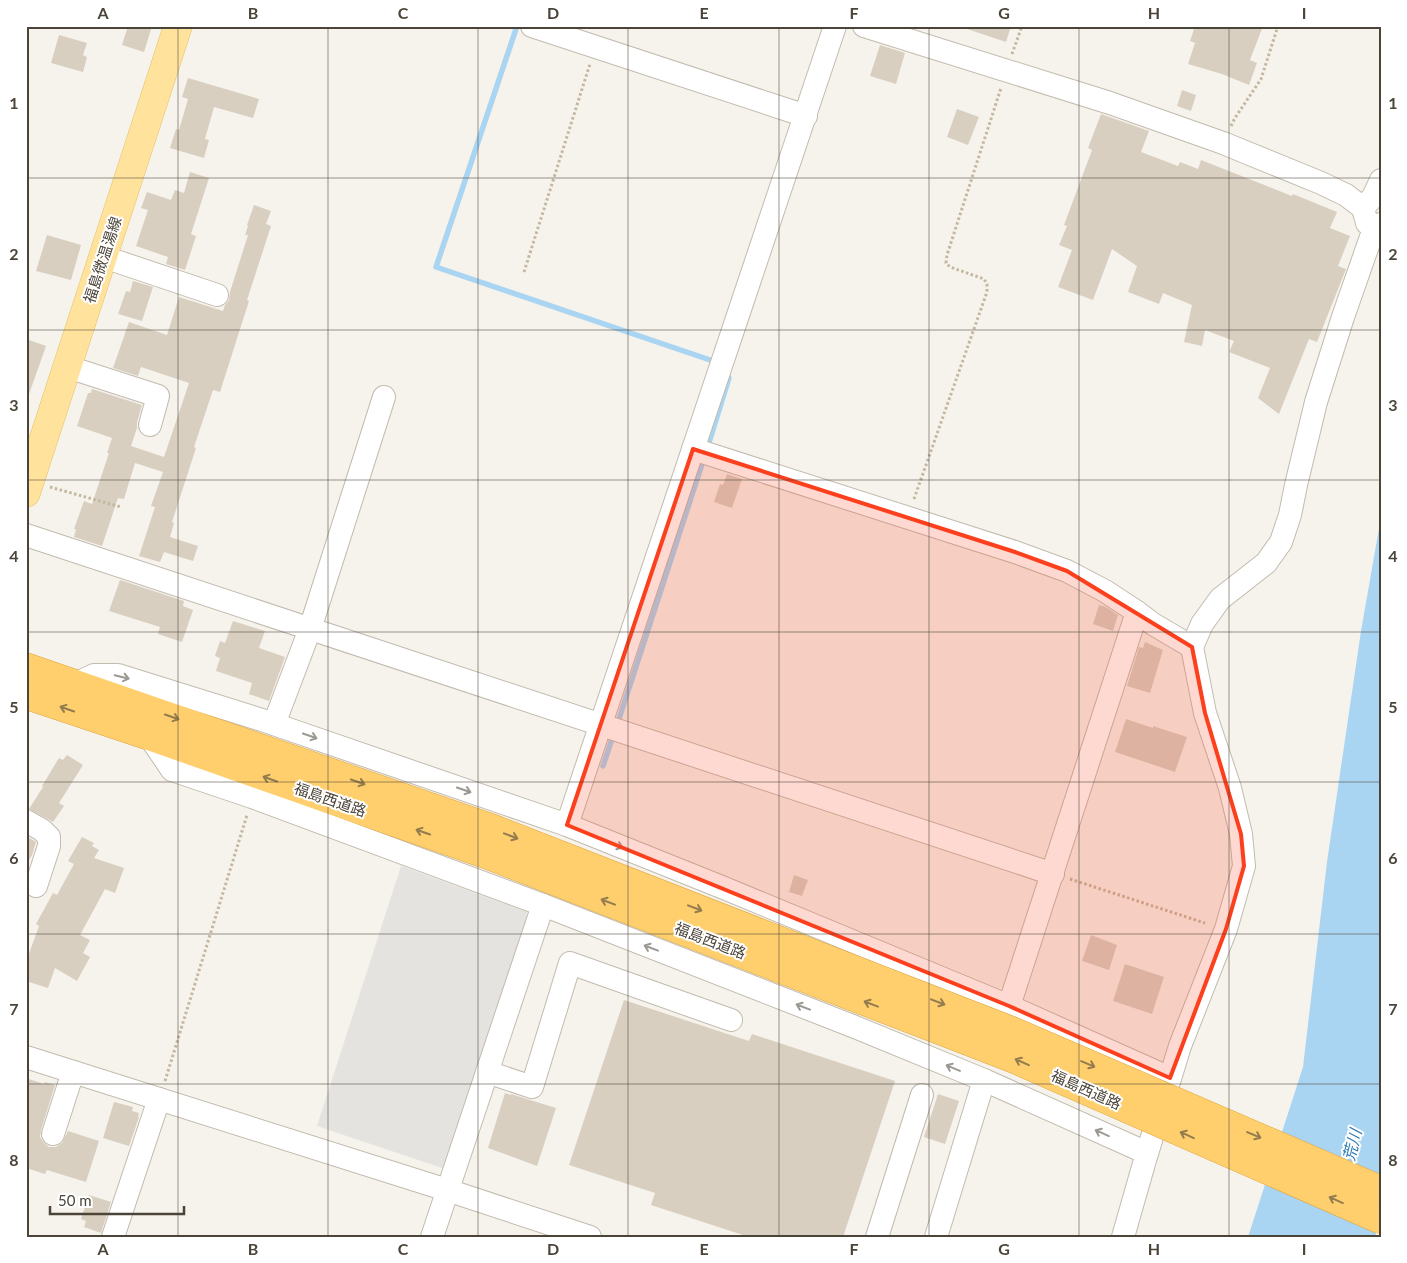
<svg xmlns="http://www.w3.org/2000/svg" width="1407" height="1263" font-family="Lato,'Noto Sans JP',sans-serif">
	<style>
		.parking { fill: #e5e3e0 }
		.water { fill: #a9d4f2 }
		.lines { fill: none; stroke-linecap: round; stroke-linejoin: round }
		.stream { stroke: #a9d4f2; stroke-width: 5.5 }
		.building { fill: #d8cfc1 }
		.minor-casing { stroke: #c2bbae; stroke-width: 24 }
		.major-casing { stroke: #e6c16a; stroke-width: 29 }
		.highway-casing { stroke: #e0a43c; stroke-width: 29 }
		.path { stroke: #c4b79f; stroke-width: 3; stroke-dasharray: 2.5 2.5; stroke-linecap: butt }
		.minor { stroke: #fff; stroke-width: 22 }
		.major { stroke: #ffe39c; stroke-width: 28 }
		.highway { stroke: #ffcf6e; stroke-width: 28 }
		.highway-bridge-casing { stroke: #e0a43c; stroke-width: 29; stroke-linecap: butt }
		.highway-bridge { stroke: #ffcf6e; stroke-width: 28 }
		.oneway { stroke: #9c9892 }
		.oneway2 { stroke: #937c4e }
		.marked { fill: #fc3f1d; fill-opacity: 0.2; stroke: #fc3f1d; stroke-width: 4; stroke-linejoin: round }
		.grid { fill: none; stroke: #4b4439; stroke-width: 1; stroke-opacity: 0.55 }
		.labels { text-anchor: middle; stroke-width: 4; stroke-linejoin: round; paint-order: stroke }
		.street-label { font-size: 15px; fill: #4b4439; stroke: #fff }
		.water-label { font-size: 16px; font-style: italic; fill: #2e7ab2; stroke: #fff }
		.neatline { fill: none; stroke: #4b4439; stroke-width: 2 }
		.grid-label { font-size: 16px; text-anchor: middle; font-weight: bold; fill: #4b4439 }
	</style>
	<rect width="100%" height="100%" fill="#f6f3ec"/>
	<path class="parking" d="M401 866 527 912 519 958 445 1169 317 1126Z"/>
	<path class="water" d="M1381 517V1218L1375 1237H1248L1303 1067 1327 862 1361 631Z"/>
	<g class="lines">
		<g class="stream">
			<path d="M517 26 436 267 716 362"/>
			<path d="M707 449 729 378 725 373"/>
			<path d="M617 725 704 458"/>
			<path d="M603 766 614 733"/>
		</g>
	</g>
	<g class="building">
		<path d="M128 26H152L144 52 122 45Z"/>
		<path d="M968 26H1011L1006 42 967 29Z"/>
		<path d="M1195 26H1263L1250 60 1257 63 1249 85 1222 74 1188 64 1195 43 1190 41Z"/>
		<path d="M59 35 87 43 83 55 87 57 83 72 51 63Z"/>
		<path d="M880 45 905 53 896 84 870 76Z"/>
		<path d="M188 78 259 99 253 118 214 107 205 139 209 140 204 158 170 148 176 129 179 130 188 99 182 97Z"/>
		<path d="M1182 90 1196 95 1191 111 1177 106Z"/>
		<path d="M957 109 979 117 968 145 947 137Z"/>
		<path d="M1101 114 1149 131 1141 152 1178 166 1180 162 1198 169 1201 160 1292 196 1293 194 1337 212 1330 228 1350 236 1338 266 1346 269 1317 342 1309 339 1279 414 1258 398 1270 368 1229 352 1234 341 1205 330 1202 346 1184 342 1192 305 1163 293 1159 304 1128 292 1137 266 1112 249 1093 300 1058 287 1072 250 1059 245 1067 226 1064 225 1092 150 1088 148Z"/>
		<path d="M190 172 209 178 191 234 196 236 185 270 166 264 168 257 136 246 148 210 141 208 147 192 171 200 175 190 184 193Z"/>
		<path d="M254 205 271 211 266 224 271 226 247 300 249 301 220 392 213 390 194 447 196 448 172 522 174 523 170 537 198 546 193 561 164 552 160 562 139 556 155 507 151 506 163 472 135 463 124 499 118 498 102 546 74 537 76 529H74L84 501 92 504 109 453H107L112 438 77 426 88 393H91L92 389 142 405 137 422V428L131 446 164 457 189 383 141 367 138 376 113 368 129 322 167 335 179 297 223 311 225 305 229 300 230 292 248 235H245L248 226 247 225Z"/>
		<path d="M47 235 81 245 71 280 36 271Z"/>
		<path d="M133 281 153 287 142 321 118 314 126 291 130 292Z"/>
		<path d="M26 339 46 346 28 397H26Z"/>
		<path d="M727 474 742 479 732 508 714 502 720 484 723 485Z"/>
		<path d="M120 580 184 601 183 606 193 610 182 642 158 634 160 627 109 611Z"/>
		<path d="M1099 605 1106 607 1118 615 1113 631 1093 624Z"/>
		<path d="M233 621 265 631 259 648 285 657 269 701 249 694 252 683 216 671 220 658 215 656 220 641 225 643Z"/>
		<path d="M1145 642 1163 650 1150 693 1127 686 1139 647 1143 648Z"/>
		<path d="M1126 719 1153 728V726L1187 737 1175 772 1115 752Z"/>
		<path d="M67 755 83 765 59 803 64 806 53 822 48 819 29 809 43 787 42 786 59 758 63 760Z"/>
		<path d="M26 836 36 842 32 855 26 865Z"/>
		<path d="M82 837 94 843 92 846 99 850 94 858 124 868 115 893 105 889 80 935 90 940 83 953 90 957 77 981 55 968 48 988 26 981V962L39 926 36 924 53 893 57 895 74 864 68 861Z"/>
		<path d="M794 875 808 880 802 896 789 892Z"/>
		<path d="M1091 935 1117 945 1109 970 1082 961Z"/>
		<path d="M1125 964 1164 977 1152 1014 1113 1001Z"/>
		<path d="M624 1000 749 1041 752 1034 895 1081 843 1237H749L651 1205 655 1193 569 1165Z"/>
		<path d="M26 1078 44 1084 45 1082 55 1085 41 1130 40 1137 44 1143 49 1147H56L62 1143 68 1131 99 1141 86 1182 47 1170 45 1174 26 1168Z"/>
		<path d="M505 1093 511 1095V1094L556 1108 537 1166 488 1148Z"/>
		<path d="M938 1094 959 1101 945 1144 924 1137Z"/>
		<path d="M114 1102 133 1107 132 1111 139 1113 138 1117H139L129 1146 103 1138Z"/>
		<path d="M89 1195 111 1202 101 1233 84 1227 86 1221 81 1219Z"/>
	</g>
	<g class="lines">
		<g class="minor-casing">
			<g id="minor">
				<path d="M532 26 806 116"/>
				<path d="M864 26 1110 103 1223 143 1321 183 1346 195 1363 208"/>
				<path d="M1367 223 1363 208 1373 197 1381 180"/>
				<path d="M104 257 217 295"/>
				<path d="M68 367 158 396 150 425"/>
				<path d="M693 449 1015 552 1067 571 1105 591 1137 612"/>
				<path d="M26 535 1053 874"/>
				<path d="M75 684 94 675H118L262 720 567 825 724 888 1009 1006 1170 1078"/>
				<path d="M274 724 310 629 384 397"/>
				<path d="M149 736 172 770 252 797 543 905 855 1027 984 1080 1147 1153"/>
				<path d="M26 821 42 830 49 837V846L36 886"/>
				<path d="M567 825 835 26"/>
				<path d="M1009 1006 1137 612 1153 624 1192 647"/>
				<path d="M26 1057 447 1190 590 1237"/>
				<path d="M487 1072 532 1087 570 963 731 1020"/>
				<path d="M53 1134 73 1072"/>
				<path d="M113 1237 159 1099"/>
				<path d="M432 1237 543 905"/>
				<path d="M877 1237 922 1095"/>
				<path d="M936 1237 984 1080"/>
				<path d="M1123 1237 1145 1160 1180 1046 1226 929 1244 866 1241 834 1230 788 1205 713 1192 647 1202 624 1220 599 1266 563 1281 542 1290 515 1296 485 1316 402 1343 317 1371 237 1381 224"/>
			</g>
		</g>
		<g class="major-casing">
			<path id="major" d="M26 493 178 26"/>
		</g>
		<g class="highway-casing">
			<g id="highway">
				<path d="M26 667 494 829 827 959"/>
				<path d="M26 695 149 736 485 854 817 983"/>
			</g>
		</g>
		<g class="path">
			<path d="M1012 54 1022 26"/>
			<path d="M1231 126 1235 118 1261 79 1278 26"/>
			<path d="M524 272 590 64"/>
			<path d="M50 487 121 507"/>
			<path d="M914 499 987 292V284L984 279 950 267 946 263 947 255 1001 88"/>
			<path d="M1070 879 1205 923"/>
			<path d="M165 1081 247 815"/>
		</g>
		<use href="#minor" class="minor"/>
		<use href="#major" class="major"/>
		<use href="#highway" class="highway"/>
		<g class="highway-bridge-casing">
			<g id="highway-bridge">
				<path d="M827 959 1015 1032 1381 1190"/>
				<path d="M817 983 1014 1059 1381 1220"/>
			</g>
		</g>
		<use href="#highway-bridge" class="highway-bridge"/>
	</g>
	<defs><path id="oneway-shaft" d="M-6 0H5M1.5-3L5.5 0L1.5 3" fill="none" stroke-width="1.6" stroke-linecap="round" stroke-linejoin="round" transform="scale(1.25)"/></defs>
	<g class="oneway">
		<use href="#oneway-shaft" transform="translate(122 677) rotate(13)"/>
		<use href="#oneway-shaft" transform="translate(310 736) rotate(19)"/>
		<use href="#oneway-shaft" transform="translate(464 790) rotate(19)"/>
		<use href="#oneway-shaft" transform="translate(616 845) rotate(22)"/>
		<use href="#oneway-shaft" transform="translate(651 948) rotate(-159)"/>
		<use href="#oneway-shaft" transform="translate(803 1007) rotate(-159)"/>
		<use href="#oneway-shaft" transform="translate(953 1068) rotate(-157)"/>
		<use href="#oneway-shaft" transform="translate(1102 1133) rotate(-156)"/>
	</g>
	<g class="oneway2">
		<use href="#oneway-shaft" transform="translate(67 709) rotate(-161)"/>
		<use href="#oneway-shaft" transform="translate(172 717) rotate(19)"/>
		<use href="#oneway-shaft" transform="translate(270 779) rotate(-161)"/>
		<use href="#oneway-shaft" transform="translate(358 782) rotate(19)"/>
		<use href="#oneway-shaft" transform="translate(423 832) rotate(-161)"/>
		<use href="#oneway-shaft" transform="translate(511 836) rotate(21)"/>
		<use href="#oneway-shaft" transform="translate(608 902) rotate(-159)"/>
		<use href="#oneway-shaft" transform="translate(695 908) rotate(21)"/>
		<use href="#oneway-shaft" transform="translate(938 1002) rotate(21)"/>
		<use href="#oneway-shaft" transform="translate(871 1004) rotate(-159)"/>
		<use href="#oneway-shaft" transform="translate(1022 1062) rotate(-156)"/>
		<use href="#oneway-shaft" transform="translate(1088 1064) rotate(23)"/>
		<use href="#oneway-shaft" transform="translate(1187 1135) rotate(-156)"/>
		<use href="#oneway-shaft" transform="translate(1254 1135) rotate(23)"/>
		<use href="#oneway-shaft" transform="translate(1336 1200) rotate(-156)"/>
	</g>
	<path class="marked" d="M693 449 1015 552 1067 571 1192 647 1205 713 1241 834 1244 866 1226 929 1170 1078 1009 1006 567 825Z"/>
	<path class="grid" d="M178 26V1237M328 26V1237M478 26V1237M628 26V1237M779 26V1237M929 26V1237M1079 26V1237M1229 26V1237M26 178H1381M26 330H1381M26 480H1381M26 632H1381M26 782H1381M26 934H1381M26 1084H1381"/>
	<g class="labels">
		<g class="street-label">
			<text transform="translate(103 260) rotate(-72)" y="5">福島微温湯線</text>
			<text transform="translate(330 800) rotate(19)" y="5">福島西道路</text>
			<text transform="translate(710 941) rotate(21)" y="5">福島西道路</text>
			<text transform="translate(1086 1090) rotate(24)" y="5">福島西道路</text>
		</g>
		<g class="water-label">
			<text transform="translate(1352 1145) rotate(-76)" y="6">荒川</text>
		</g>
	</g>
	<rect width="1407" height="1263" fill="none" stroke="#ffffff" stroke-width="55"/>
	<path d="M50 1206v8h134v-8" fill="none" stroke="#4b4439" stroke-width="2.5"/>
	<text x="58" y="1206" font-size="15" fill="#4b4439" stroke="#ffffff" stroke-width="4" paint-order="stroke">50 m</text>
	<rect x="28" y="28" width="1352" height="1208" class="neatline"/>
	<g class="grid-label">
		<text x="103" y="19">A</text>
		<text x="253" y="19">B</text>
		<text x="403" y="19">C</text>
		<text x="553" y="19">D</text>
		<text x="704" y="19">E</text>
		<text x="854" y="19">F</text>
		<text x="1004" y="19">G</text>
		<text x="1154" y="19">H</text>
		<text x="1304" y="19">I</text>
		<text x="14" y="109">1</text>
		<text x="1393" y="109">1</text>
		<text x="14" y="260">2</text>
		<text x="1393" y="260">2</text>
		<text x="14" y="411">3</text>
		<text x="1393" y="411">3</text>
		<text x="14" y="562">4</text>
		<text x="1393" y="562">4</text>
		<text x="14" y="713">5</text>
		<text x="1393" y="713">5</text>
		<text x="14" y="864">6</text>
		<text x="1393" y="864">6</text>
		<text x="14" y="1015">7</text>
		<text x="1393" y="1015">7</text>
		<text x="14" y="1166">8</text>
		<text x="1393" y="1166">8</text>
		<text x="103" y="1255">A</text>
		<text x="253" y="1255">B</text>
		<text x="403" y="1255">C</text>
		<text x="553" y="1255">D</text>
		<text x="704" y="1255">E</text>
		<text x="854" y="1255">F</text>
		<text x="1004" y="1255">G</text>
		<text x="1154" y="1255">H</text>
		<text x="1304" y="1255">I</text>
	</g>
</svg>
